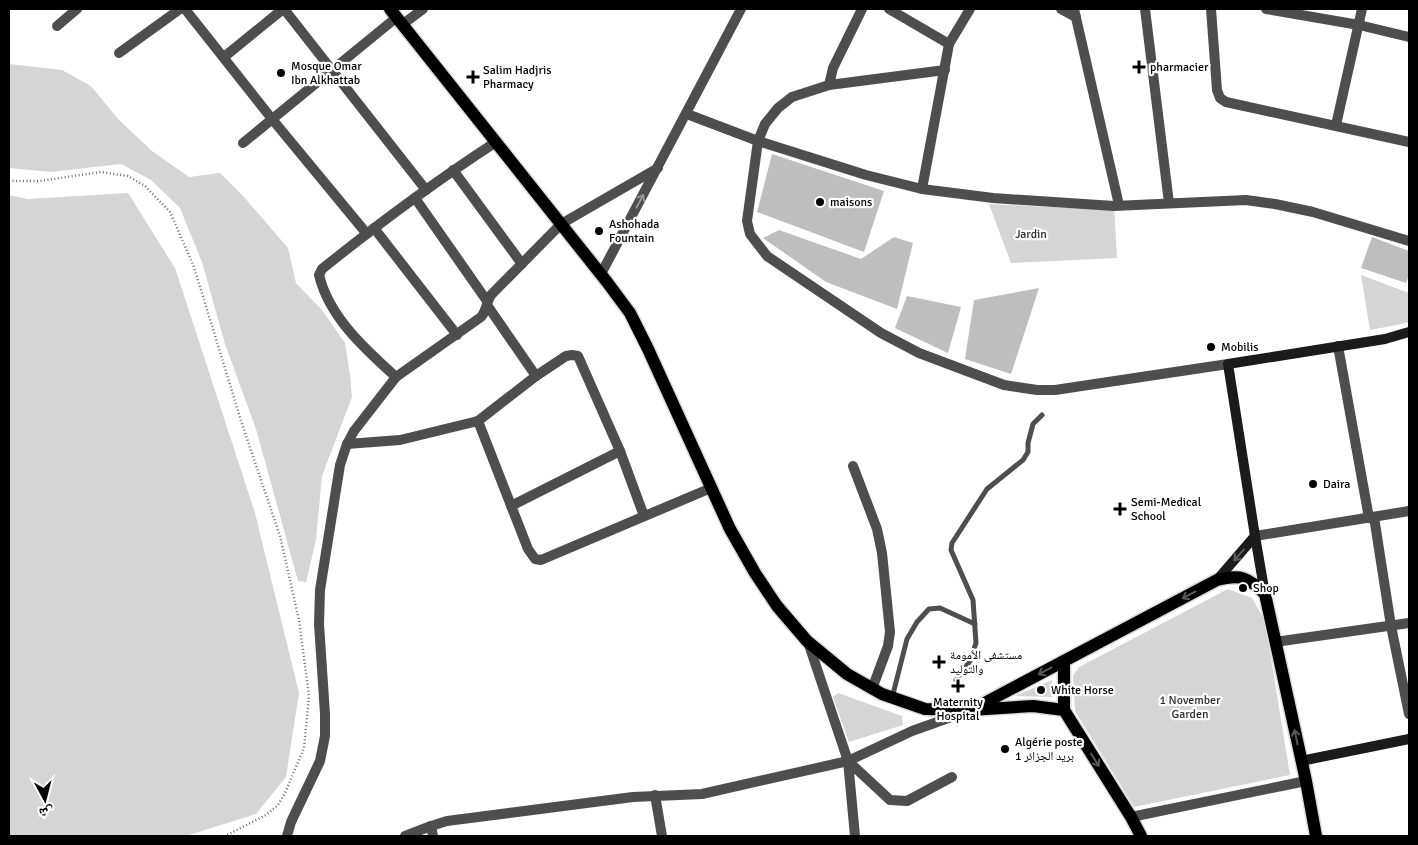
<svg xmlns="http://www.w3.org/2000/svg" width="1418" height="845" font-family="Signika,'Noto Naskh Arabic',sans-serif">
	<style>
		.green { fill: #d5d5d5 }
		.building { fill: #bebebe }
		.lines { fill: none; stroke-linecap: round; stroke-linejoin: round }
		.primary-casing { stroke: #dbdbdb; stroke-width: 15 }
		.path { stroke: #707070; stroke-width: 2.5; stroke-dasharray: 1 2.5; stroke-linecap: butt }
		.lane { stroke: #4e4e4e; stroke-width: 5 }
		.street { stroke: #4e4e4e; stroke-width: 10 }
		.secondary { stroke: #1b1b1b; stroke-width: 10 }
		.primary { stroke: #000; stroke-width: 12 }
		.oneway { stroke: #959595 }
		.oneway2 { stroke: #5f5f5f }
		.oneway3 { stroke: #595959 }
		.poi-dot { fill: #000; stroke: #fff; stroke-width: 2 }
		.labels { text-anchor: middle; stroke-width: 4.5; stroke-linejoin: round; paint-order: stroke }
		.poi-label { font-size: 12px; fill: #000; stroke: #fff; text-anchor: start }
		.park-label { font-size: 12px; fill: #2c2c2c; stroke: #fff }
	</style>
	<rect width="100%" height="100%" fill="#fff"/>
	<g class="green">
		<path d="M9 64 62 70 91 86 118 119 152 151 189 177 220 173 244 197 288 248 296 283 322 310 345 343 350 375 352 397 322 476 316 540 306 582 298 581 256 429 225 344 202 262 180 208 151 180 121 164 51 172 9 168Z"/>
		<path d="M128 193 175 268 255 513 299 693 286 777 256 814 186 836H9V195L28 199Z"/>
		<path d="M989 204 1071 208 1114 206 1117 258 1011 263Z"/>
		<path d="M1361 275 1409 293V321L1407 323 1370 330Z"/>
		<path d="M1228 589 1252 598 1265 621 1290 775 1134 807 1075 711 1073 676 1079 667Z"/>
		<path d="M1052 680 1053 697 1015 696Z"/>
		<path d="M838 693 902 716 903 725 849 742 833 697Z"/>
	</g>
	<g class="building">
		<path d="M772 154 884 191 864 252 757 212Z"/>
		<path d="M779 230 861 259 894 237 913 243 897 309 826 282 763 238Z"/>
		<path d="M1372 237 1409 251V275L1406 283 1361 268Z"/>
		<path d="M1039 288 1011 374 965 359 974 300Z"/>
		<path d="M907 296 961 307 948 353 895 328Z"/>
	</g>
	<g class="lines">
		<g class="primary-casing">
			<g id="primary">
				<path d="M390 9 607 282 630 313 648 349 730 529 755 573 777 606 807 641 847 674 882 694 925 709 970 710 1033 706 1064 710 1131 817 1141 836"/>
				<path d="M1064 661V710"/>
				<path d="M977 707 1217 580C1240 574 1248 577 1265 594L1306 781 1316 836"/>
			</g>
		</g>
		<path class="path" d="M9 181H40L101 172 128 176 145 186 170 212 194 267 242 424 280 536 299 620 309 696 304 748 285 793 278 805 266 815 225 836"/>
		<g class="lane">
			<path d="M956 680 970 661 976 643 973 600 951 550 952 543 987 489 1023 460 1028 452V443L1033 424 1042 415"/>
			<path d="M892 698 907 639 917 622 929 609 940 608 975 624"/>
		</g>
		<g class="street">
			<path d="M185 9 272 119 367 234"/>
			<path d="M284 9 426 190"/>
			<path d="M889 9 949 44 922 189"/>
			<path d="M1061 9 1076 17"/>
			<path d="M1074 9 1119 205"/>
			<path d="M1145 9 1169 203"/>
			<path d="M1211 9 1217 90 1220 98 1226 102 1409 142"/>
			<path d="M1266 9 1359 25 1409 37"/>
			<path d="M403 24 423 9"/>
			<path d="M57 26 77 9"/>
			<path d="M949 44 970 9"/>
			<path d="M119 53 180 9"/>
			<path d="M224 57 283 9"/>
			<path d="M945 70 829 85 792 97 778 108 765 124 758 141 747 221 750 234 767 256 881 333 919 353 1004 385 1037 390H1055L1228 364"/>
			<path d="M829 85 833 68 862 9"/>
			<path d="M687 114 758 141 866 175 922 189 993 198 1114 206 1246 200 1275 204 1313 212 1409 241"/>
			<path d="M1336 125 1362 9"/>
			<path d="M243 143 397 17"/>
			<path d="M453 170 522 264"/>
			<path d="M415 198 487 301"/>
			<path d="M374 228 457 335"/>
			<path d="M601 274 741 9"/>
			<path d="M487 305 536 376 566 356 572 355 578 356 620 451 644 516"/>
			<path d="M1338 346 1369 518"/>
			<path d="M396 377C365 349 329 317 319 275L322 269C378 224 436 181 496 142"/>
			<path d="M478 421 536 376"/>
			<path d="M347 444 400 440 478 421 528 549 535 559 541 560 711 488"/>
			<path d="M853 466 877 529 882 553 890 632 888 646 872 689"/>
			<path d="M511 506 620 451"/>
			<path d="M1374 517 1391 626 1409 714"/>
			<path d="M1255 536 1409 511"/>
			<path d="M808 642 848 761 855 836"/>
			<path d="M1275 642 1409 623"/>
			<path d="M848 761 890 800 907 801 952 777"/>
			<path d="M655 795 662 836"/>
			<path d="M1131 817 1306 781"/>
			<path d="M431 826 433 836"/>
			<path d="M287 836 291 822 320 761 325 736V714L319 624 320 590 340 465 347 444 354 431 396 377 481 317C487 310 486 303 491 295L561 224 658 168"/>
			<path d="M405 836 431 826 447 821 633 797 702 794 848 761 912 731 968 711"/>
		</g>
		<g class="secondary">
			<path d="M1255 536 1228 364 1385 339 1409 332"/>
			<path d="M1217 580 1255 536 1265 594"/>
			<path d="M1301 761 1409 739"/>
		</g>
		<use href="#primary" class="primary"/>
	</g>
	<defs><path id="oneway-shaft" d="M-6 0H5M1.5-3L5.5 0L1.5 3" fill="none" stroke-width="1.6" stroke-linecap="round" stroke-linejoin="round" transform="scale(1.25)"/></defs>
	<use class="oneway" href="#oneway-shaft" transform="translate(640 201) rotate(-62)"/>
	<use class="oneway2" href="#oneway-shaft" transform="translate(1239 555) rotate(131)"/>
	<g class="oneway3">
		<use href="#oneway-shaft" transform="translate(1189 595) rotate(152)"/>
		<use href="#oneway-shaft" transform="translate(1045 671) rotate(152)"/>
		<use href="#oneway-shaft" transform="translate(1296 737) rotate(-102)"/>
		<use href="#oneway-shaft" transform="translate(1095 760) rotate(58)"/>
	</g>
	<g class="poi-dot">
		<path d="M1136.5 59.5h5v5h5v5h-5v5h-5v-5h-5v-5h5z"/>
		<circle cx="281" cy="73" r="5"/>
		<path d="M470.5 69.5h5v5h5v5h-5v5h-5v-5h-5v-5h5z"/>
		<circle cx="820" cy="202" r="5"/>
		<circle cx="599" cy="231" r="5"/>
		<circle cx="1211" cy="347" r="5"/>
		<circle cx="1313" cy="484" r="5"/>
		<path d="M1117.5 501.5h5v5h5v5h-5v5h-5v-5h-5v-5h5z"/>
		<circle cx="1243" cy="588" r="5"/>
		<path d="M936.5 654.5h5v5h5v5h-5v5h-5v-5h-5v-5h5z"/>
		<path d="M955.5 678.5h5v5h5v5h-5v5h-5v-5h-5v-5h5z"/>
		<circle cx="1041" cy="690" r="5"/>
		<circle cx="1005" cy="749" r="5"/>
	</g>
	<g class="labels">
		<g class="poi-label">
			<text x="291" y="70">Mosque Omar<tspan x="291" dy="14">Ibn Alkhattab</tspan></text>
			<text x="1150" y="71">pharmacier</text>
			<text x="483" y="74">Salim Hadjris<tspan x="483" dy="14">Pharmacy</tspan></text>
			<text x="830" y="206">maisons</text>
			<text x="609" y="228">Ashohada<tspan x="609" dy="14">Fountain</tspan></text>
			<text x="1221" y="351">Mobilis</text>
			<text x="1323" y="488">Daira</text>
			<text x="1131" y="506">Semi-Medical<tspan x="1131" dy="14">School</tspan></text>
			<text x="1253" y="592">Shop</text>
			<text x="950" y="659">مستشفى الأمومة<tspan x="950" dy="14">والتوليد</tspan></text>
			<text x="1051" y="694">White Horse</text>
			<text x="958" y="706" text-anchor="middle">Maternity<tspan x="958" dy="14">Hospital</tspan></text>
			<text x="1015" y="746">Algérie poste<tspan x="1015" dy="14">1 بريد الجزائر</tspan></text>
		</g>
		<g class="park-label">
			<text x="1031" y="238">Jardin</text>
			<text x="1190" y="704">1 November<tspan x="1190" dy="14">Garden</tspan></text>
		</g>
	</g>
	<rect width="1418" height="845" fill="none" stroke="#000000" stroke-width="20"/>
	<g transform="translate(45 800) rotate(173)" stroke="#ffffff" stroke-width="4" paint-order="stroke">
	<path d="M0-4L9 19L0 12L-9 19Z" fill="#000000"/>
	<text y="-8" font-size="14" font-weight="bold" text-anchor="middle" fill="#000000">ش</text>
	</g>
</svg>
